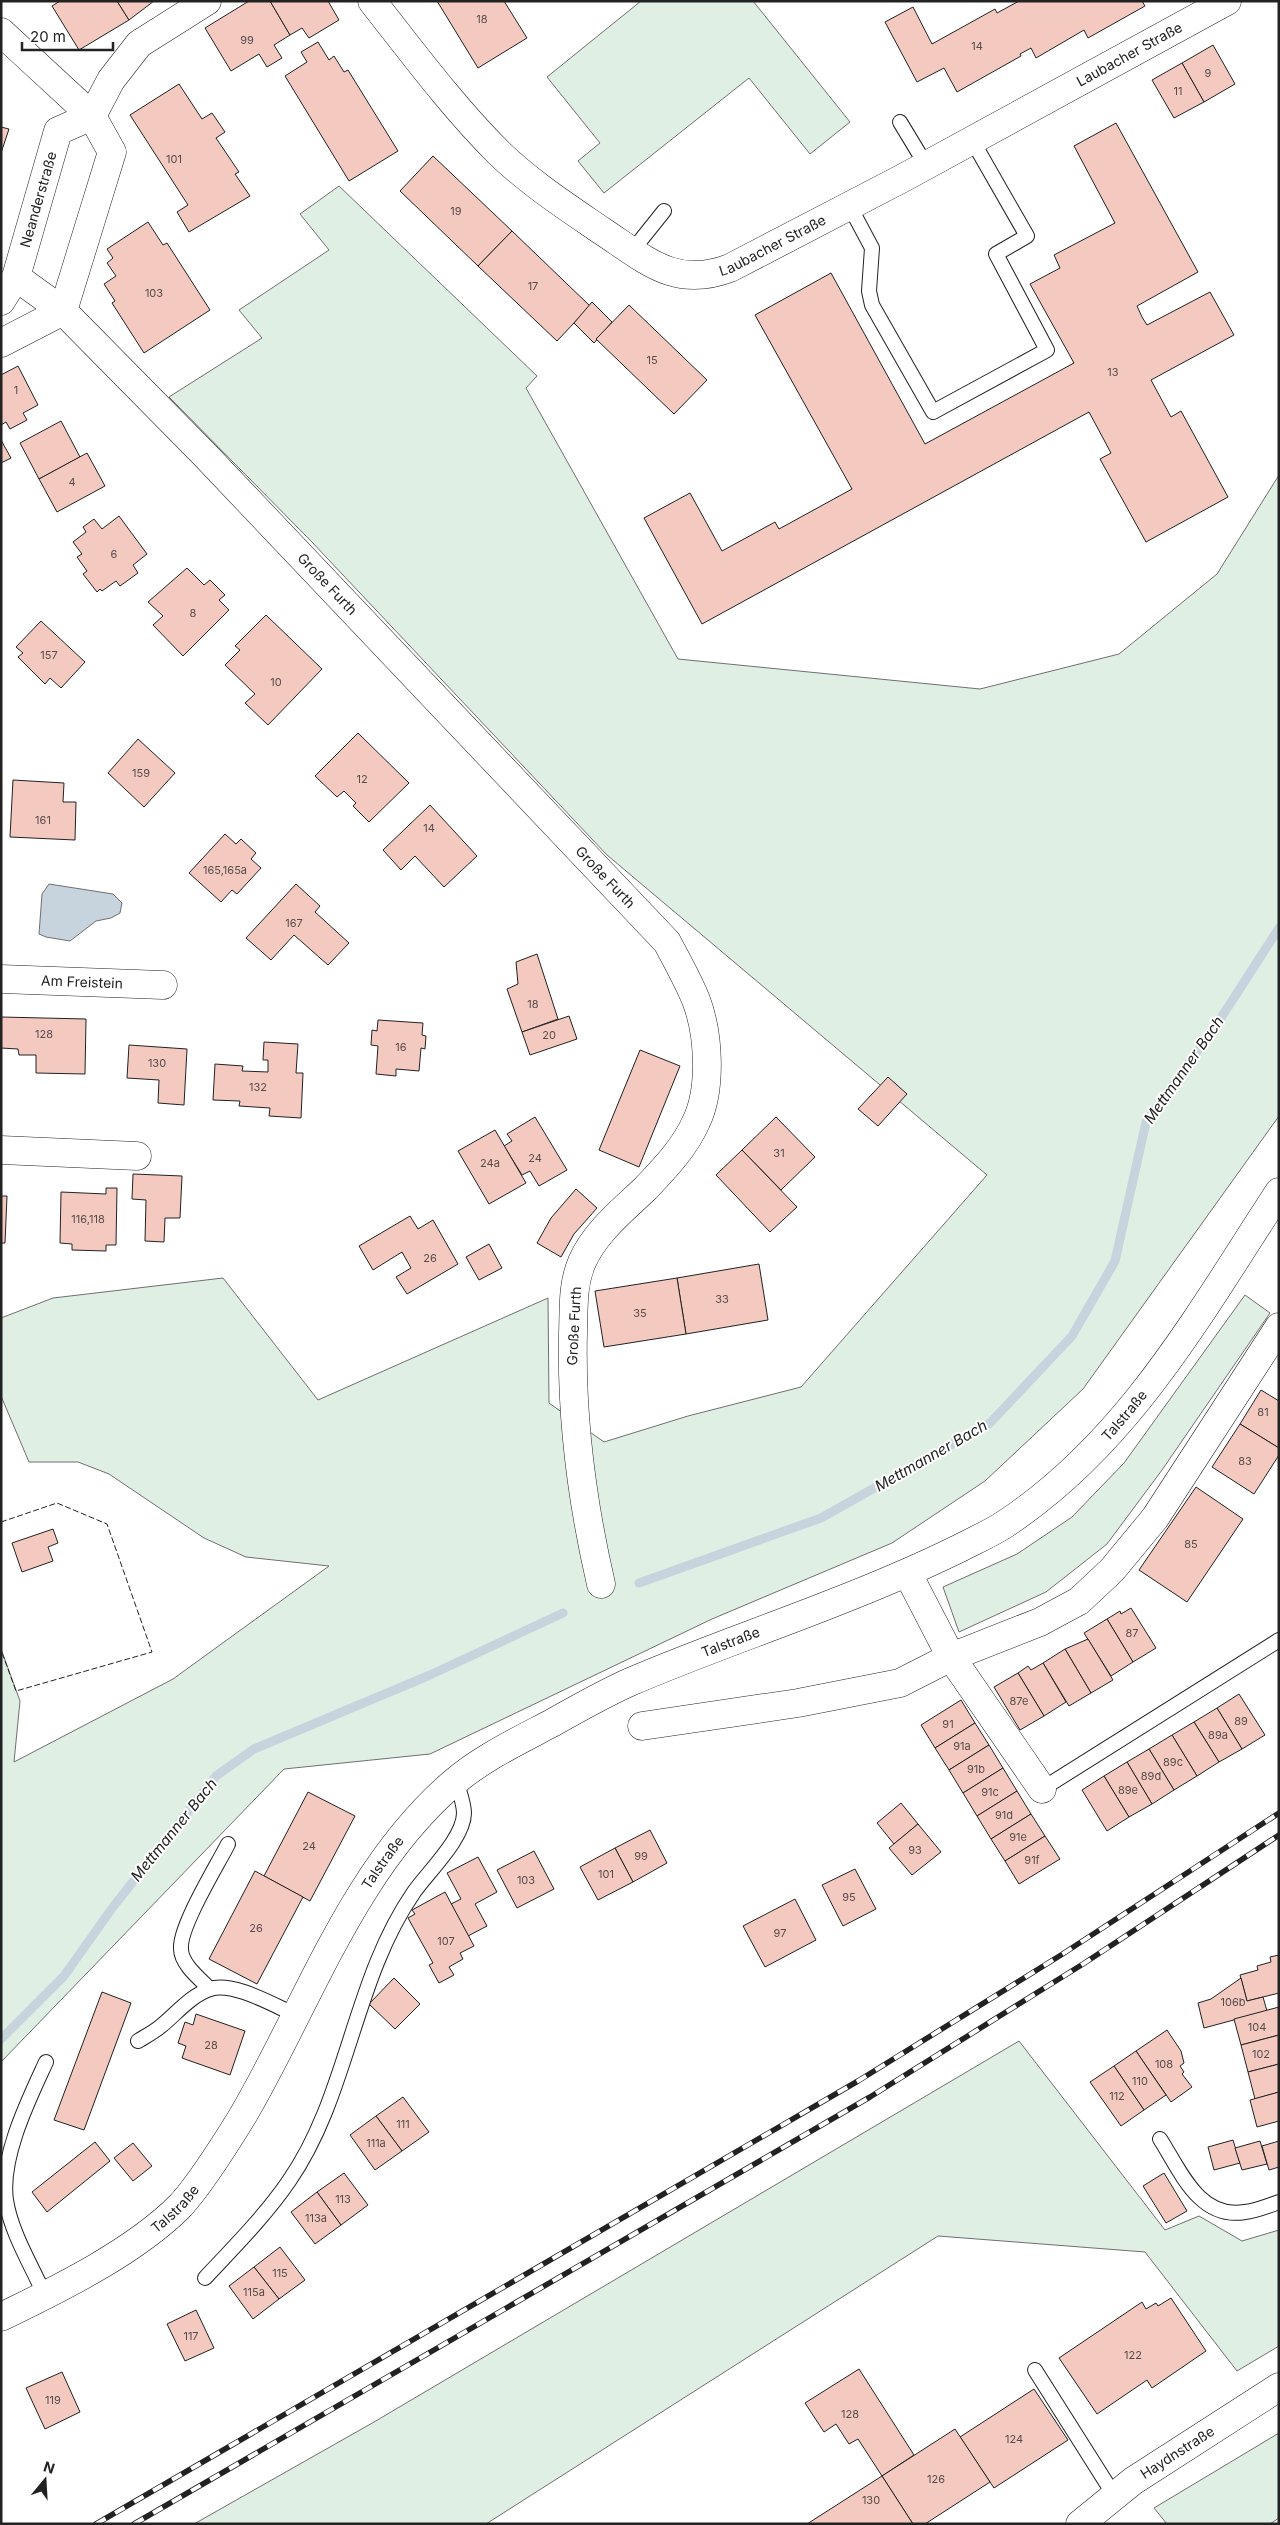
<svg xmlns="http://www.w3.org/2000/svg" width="1280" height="2525" font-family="Inter,sans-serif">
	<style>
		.green { fill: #e0efe3; stroke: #6f6f6f }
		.water { fill: #c7d3dd; stroke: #6f6f6f }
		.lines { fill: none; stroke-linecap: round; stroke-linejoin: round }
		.stream { stroke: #c7d3dd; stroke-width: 9 }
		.building { fill: #f3c9c0; stroke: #222 }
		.lane-casing { stroke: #222; stroke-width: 16 }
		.street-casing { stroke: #222; stroke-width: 29 }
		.secondary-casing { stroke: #222; stroke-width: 29 }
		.lane { stroke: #fff; stroke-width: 14 }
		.street { stroke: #fff; stroke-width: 28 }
		.secondary { stroke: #fff; stroke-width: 28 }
		.rail-casing { stroke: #222; stroke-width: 5.5 }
		.rail { stroke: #fff; stroke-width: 4; stroke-dasharray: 11; stroke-linecap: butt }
		.fence { stroke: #222; stroke-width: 1; stroke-dasharray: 6 2.5; stroke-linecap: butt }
		.labels { text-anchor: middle; stroke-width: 4; stroke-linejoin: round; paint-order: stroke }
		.number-label { font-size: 11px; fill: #564c4a }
		.street-label { font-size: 14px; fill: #222; stroke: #fff }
		.water-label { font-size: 15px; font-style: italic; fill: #222; stroke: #fff }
	</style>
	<rect width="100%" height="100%" fill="#fff"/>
	<g class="green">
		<path d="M641 1H753L850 122 810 154 749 78 604 193 578 161 600 143 547 77Z"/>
		<path d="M339 186 537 376 526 388 678 659 980 689 1119 654 1217 574 1279 475V1116L1083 1389 985 1481 892 1543 712 1619 430 1754 284 1769 1 2062V1649L20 1701 14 1762 173 1679 329 1566 246 1557 204 1538 109 1474 78 1462H29L1 1396V1318L53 1298 223 1278 318 1400 548 1298 549 1403 604 1442 688 1416 801 1387 987 1175 607 855 310 540 169 397 262 338 239 310 329 250 300 214Z"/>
		<path d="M1245 1295 1270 1313 1162 1470 1107 1544 1046 1592 959 1632 943 1587 1017 1554 1072 1517 1124 1463Z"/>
		<path d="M1019 2041 1165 2230 1199 2216 1242 2241 1279 2230V2346L1237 2371 1145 2252 938 2236 486 2524H194L374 2422Z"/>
		<path d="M1279 2433V2518L1270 2524H1167L1154 2508Z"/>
	</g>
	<path class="water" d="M49 884 113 894 122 903 120 913 111 918 96 921 70 941 46 937 39 934 42 894Z"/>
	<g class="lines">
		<g class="stream">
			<path d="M639 1583 821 1518 990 1423 1072 1336 1115 1261 1146 1122 1217 1024 1279 928"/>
			<path d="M1 2039 64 1976 113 1907 216 1776 254 1749 430 1675 563 1613"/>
		</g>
	</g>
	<g class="building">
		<path d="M60 1H117L129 20 79 50 52 6Z"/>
		<path d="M117 1H154L129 20Z"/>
		<path d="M249 1H270L290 35 274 45 282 58 267 67 259 54 231 71 205 28Z"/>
		<path d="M270 1H328L339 20 309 38 302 28 290 35Z"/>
		<path d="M437 1H504L527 38 478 68Z"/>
		<path d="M1019 1H1142L1145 6 1088 38 1084 30 1036 58 1031 48 1020 54 1021 56 957 92 944 68 917 82 885 22 913 7 932 44 995 9 997 13Z"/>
		<path d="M318 42 329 60 334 56 344 72 348 70 398 151 349 181 285 76 307 62 301 52Z"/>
		<path d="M1213 45 1235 84 1204 102 1182 63Z"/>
		<path d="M1182 63 1204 102 1174 118 1152 80Z"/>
		<path d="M179 84 202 119 212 113 225 132 216 138 239 172 235 174 250 196 189 232 177 212 188 205 130 115Z"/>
		<path d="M1116 123 1198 272 1137 306 1142 317 1147 325 1210 292 1234 335 1151 380 1171 417 1181 411 1228 497 1146 542 1100 459 1111 453 1089 412 702 624 644 518 690 493 722 551 775 522 779 529 852 489 755 315 831 273 925 444 1074 363 1030 284 1060 268 1054 255 1115 223 1074 146Z"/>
		<path d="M1 127 9 129 1 153Z"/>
		<path d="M433 156 512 231 478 266 400 191Z"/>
		<path d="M148 222 163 245 167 243 210 310 144 353 112 303 115 301 104 284 116 276 107 263 113 258 107 249Z"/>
		<path d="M512 231 590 306 557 341 478 266Z"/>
		<path d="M592 302 612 322 594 343 574 323Z"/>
		<path d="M629 305 707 380 674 414 596 339Z"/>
		<path d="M18 366 38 405 23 413 27 420 10 429 6 422 1 425V375Z"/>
		<path d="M61 421 80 457 39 479 20 443Z"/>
		<path d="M1 440 11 458 1 463Z"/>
		<path d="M87 453 105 486 57 512 39 479Z"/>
		<path d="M119 516 147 554 133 565 138 573 120 586 116 581 102 591 100 589 97 592 83 574 87 571 77 557 82 554 73 542 86 532 83 527 94 519 102 529Z"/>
		<path d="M187 568 204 585 210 580 225 595 219 600 229 610 183 656 153 625 163 616 148 602Z"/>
		<path d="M266 615 322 669 268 725 245 703 255 694 225 665 240 650 235 646Z"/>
		<path d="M41 621 85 662 61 688 50 678 45 684 18 657 23 653 16 647Z"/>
		<path d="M358 733 409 783 369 822 353 806 356 803 344 791 337 797 315 776Z"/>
		<path d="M138 739 175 773 144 807 108 773Z"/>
		<path d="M13 780 64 783 63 802H76L75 840 10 837Z"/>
		<path d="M430 805 477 856 444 887 415 856 401 870 383 850Z"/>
		<path d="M225 834 236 844 241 839 256 853 251 859 261 868 237 894 232 890 221 902 189 873Z"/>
		<path d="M296 884 320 906 315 912 349 943 328 965 294 935 271 960 246 938Z"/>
		<path d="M537 954 558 1019 522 1032 507 989 518 984 516 962Z"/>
		<path d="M569 1016 577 1039 530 1055 522 1032Z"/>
		<path d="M1 1017 86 1019 85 1074 36 1073V1055H19L18 1049 1 1048Z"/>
		<path d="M378 1020 423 1023 422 1035 426 1036 425 1049 421 1048 419 1071 396 1069V1076L376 1074 378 1046 371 1045 372 1030 377 1031Z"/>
		<path d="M264 1042 298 1044 296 1073H303L301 1118 269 1116 270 1108 239 1106 240 1101 213 1100 215 1064 243 1066 242 1071 268 1072V1060H263Z"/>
		<path d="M129 1045 187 1049 184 1105 158 1103 159 1080 127 1078Z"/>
		<path d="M640 1050 680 1066 639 1167 599 1150Z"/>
		<path d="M888 1077 907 1094 878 1126 858 1109Z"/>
		<path d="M535 1117 567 1170 539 1186 530 1171 522 1175 504 1146 512 1141 507 1134Z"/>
		<path d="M776 1117 815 1157 781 1190 742 1150Z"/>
		<path d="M495 1130 526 1183 489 1204 458 1151Z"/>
		<path d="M742 1150 797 1207 770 1232 716 1175Z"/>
		<path d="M133 1174 182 1176 180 1218H165L164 1242 145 1241 146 1200 132 1199Z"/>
		<path d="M106 1188H117L116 1245H106V1251L72 1250V1244L60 1243 61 1192 106 1194Z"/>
		<path d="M576 1189 597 1208 574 1234 561 1257 537 1243 551 1218Z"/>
		<path d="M1 1196H7L5 1243H1Z"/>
		<path d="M410 1216 418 1229 433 1220 458 1264 407 1294 396 1277 411 1268 402 1252 373 1270 359 1246Z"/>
		<path d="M489 1244 502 1268 479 1280 466 1257Z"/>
		<path d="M759 1264 768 1320 686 1334 677 1278Z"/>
		<path d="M677 1278 686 1334 604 1347 595 1291Z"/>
		<path d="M1261 1390 1279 1401V1448L1240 1424Z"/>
		<path d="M1240 1424 1279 1448V1455L1254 1494 1212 1467Z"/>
		<path d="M1196 1487 1243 1519 1187 1602 1139 1570Z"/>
		<path d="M53 1529 58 1543 48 1547 53 1561 22 1572 12 1543Z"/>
		<path d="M1131 1608 1156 1648 1133 1662 1107 1619 1120 1611 1121 1614Z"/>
		<path d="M1107 1619 1133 1662 1111 1676 1084 1633Z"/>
		<path d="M1088 1639 1113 1680 1091 1693 1065 1649Z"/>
		<path d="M1065 1649 1091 1693 1069 1706 1043 1663Z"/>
		<path d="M1043 1663 1066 1702 1044 1716 1018 1673 1028 1666 1031 1670Z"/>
		<path d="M1018 1673 1044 1716 1020 1730 994 1687Z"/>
		<path d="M1239 1694 1265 1735 1242 1749 1217 1708Z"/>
		<path d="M961 1700 975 1723 935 1748 921 1725Z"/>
		<path d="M1217 1708 1242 1749 1219 1762 1194 1722Z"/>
		<path d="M1194 1722 1219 1762 1197 1776 1172 1735Z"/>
		<path d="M975 1723 989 1745 949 1770 935 1748Z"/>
		<path d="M1172 1735 1197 1776 1174 1790 1149 1749Z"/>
		<path d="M989 1745 1003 1768 963 1793 949 1770Z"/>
		<path d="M1149 1749 1174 1790 1152 1804 1127 1762Z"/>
		<path d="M1127 1762 1152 1804 1129 1817 1104 1776Z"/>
		<path d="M1003 1768 1017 1791 977 1816 963 1793Z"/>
		<path d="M1104 1776 1129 1817 1107 1831 1082 1790Z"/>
		<path d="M1017 1791 1031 1814 991 1839 977 1816Z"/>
		<path d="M308 1792 355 1816 310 1901 264 1876Z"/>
		<path d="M901 1803 918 1824 894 1844 877 1823Z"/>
		<path d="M1031 1814 1045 1836 1005 1861 991 1839Z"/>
		<path d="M918 1824 941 1852 912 1875 889 1848Z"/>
		<path d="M650 1830 667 1863 633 1882 615 1848Z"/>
		<path d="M1045 1836 1060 1859 1019 1884 1005 1861Z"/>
		<path d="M615 1848 633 1882 598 1900 580 1867Z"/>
		<path d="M534 1851 554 1889 517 1908 497 1870Z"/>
		<path d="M478 1857 497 1892 475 1904 487 1926 468 1936 451 1904 461 1899 447 1873Z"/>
		<path d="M855 1869 876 1909 843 1926 822 1885Z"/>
		<path d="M255 1871 303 1897 257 1984 209 1959Z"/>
		<path d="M445 1892 474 1946 460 1953 463 1959 449 1967 454 1975 439 1983 429 1965 433 1963 408 1918 415 1914 412 1910Z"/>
		<path d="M795 1899 816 1940 765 1967 743 1926Z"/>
		<path d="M1279 1955V1993L1247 2001 1240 1975 1258 1970 1257 1966 1271 1962 1270 1957Z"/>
		<path d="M394 1978 420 2004 395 2029 369 2004Z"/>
		<path d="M1241 1978 1247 2001 1263 1997 1267 2011 1204 2028 1198 2003 1211 1999Z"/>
		<path d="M102 1992 131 2003 84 2130 54 2120Z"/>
		<path d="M1279 2007V2035L1241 2045 1234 2019Z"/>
		<path d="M196 2014 245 2031 230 2075 182 2058 186 2046 178 2043 185 2022 193 2025Z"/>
		<path d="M1167 2030 1181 2051 1184 2063 1180 2066 1184 2072 1182 2074 1192 2087 1171 2102 1136 2051Z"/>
		<path d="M1279 2035V2064L1248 2072 1241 2045Z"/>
		<path d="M1136 2051 1166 2095 1144 2110 1114 2066Z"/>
		<path d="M1279 2064V2092L1255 2099 1248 2072Z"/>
		<path d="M1114 2066 1144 2110 1121 2126 1090 2082Z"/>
		<path d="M1279 2092V2121L1257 2127 1250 2100Z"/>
		<path d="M403 2097 429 2132 402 2151 376 2116Z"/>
		<path d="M376 2116 402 2151 375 2170 350 2135Z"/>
		<path d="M1233 2140 1240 2163 1214 2170 1208 2147Z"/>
		<path d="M1260 2141 1267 2164 1242 2170 1235 2148Z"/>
		<path d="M1279 2141V2167L1269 2170 1262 2146Z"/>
		<path d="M95 2142 110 2161 47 2212 32 2192Z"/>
		<path d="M133 2143 152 2166 133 2181 114 2158Z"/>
		<path d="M344 2173 368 2205 341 2225 317 2192Z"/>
		<path d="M1164 2173 1187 2211 1166 2223 1143 2186Z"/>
		<path d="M317 2192 341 2225 315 2244 291 2212Z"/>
		<path d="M280 2247 305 2280 279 2299 254 2267Z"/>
		<path d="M254 2267 279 2299 253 2319 229 2286Z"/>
		<path d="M1171 2298 1206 2351 1152 2388 1147 2380 1097 2414 1059 2358 1142 2302 1146 2309 1156 2303 1158 2306Z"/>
		<path d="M196 2310 214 2348 185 2361 167 2324Z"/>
		<path d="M859 2369 914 2455 882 2476 858 2439 849 2444 836 2424 824 2432 805 2403Z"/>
		<path d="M62 2372 80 2412 45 2429 26 2388Z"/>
		<path d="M1034 2389 1068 2440 994 2488 960 2437Z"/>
		<path d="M955 2429 990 2482 925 2524H913L882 2476Z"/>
		<path d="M882 2476 913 2524H807Z"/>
	</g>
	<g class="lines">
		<g class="lane-casing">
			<g id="lane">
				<path d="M900 122 926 165"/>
				<path d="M849 205 872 248 869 291 872 305 933 412 1047 350 996 254 1027 236 972 140"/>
				<path d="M632 251 664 211"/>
				<path d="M1042 1789 1279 1640"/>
				<path d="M210 1989C200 1979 181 1964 181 1949 179 1927 217 1866 228 1844"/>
				<path d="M138 2041C146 2036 154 2032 161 2026 176 2014 190 1996 210 1989 233 1981 275 2006 296 2015"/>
				<path d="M1160 2139C1180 2170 1199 2220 1245 2212 1256 2211 1268 2206 1279 2202"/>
				<path d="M205 2278C234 2247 265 2216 289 2181 349 2094 353 1980 414 1892 428 1872 464 1838 464 1813 464 1803 459 1791 456 1780"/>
				<path d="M45 2296C32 2266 11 2233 6 2200 0 2157 29 2099 46 2062"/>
				<path d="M1035 2370 1114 2495"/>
			</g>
		</g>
		<g class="street-casing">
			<g id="street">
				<path id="s1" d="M372 1C413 53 452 106 499 153 530 183 567 207 602 231 646 260 675 289 730 268L903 178 1227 1"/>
				<path d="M1 32 92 116"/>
				<path id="s2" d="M16 277 63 311 205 455 667 942C677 961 688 980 696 1000 709 1034 712 1089 696 1122 685 1147 665 1168 646 1188 623 1210 595 1232 582 1262 572 1285 574 1309 573 1333 571 1417 582 1502 601 1584"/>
				<path id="s3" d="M1 979 163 985"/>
				<path d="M1 1150 137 1156"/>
				<path d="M908 1574 951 1657 1042 1789"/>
				<path d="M642 1726 798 1703 900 1683 951 1657 1040 1622 1079 1601 1112 1570 1155 1518 1279 1327"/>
				<path id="s4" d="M1080 2524 1133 2481 1279 2387"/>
			</g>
		</g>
		<g class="secondary-casing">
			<g id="secondary">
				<path id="s5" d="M1 301 16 277 58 131 92 116 111 80 139 44 207 1"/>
				<path d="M1 343 63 311 112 152 92 116"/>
				<path id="s6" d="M1 2317C59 2289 136 2251 181 2205 201 2183 226 2143 242 2117 308 2005 352 1870 453 1783 482 1758 518 1741 552 1723 577 1709 603 1694 630 1682 695 1654 762 1631 828 1605 872 1588 915 1570 958 1549 973 1541 990 1534 1005 1524 1129 1442 1199 1314 1279 1192"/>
			</g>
		</g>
		<use href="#lane" class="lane"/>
		<use href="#street" class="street"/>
		<use href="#secondary" class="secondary"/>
		<g class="rail-casing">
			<g id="rail">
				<path d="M96 2524 858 2081 1061 1955 1279 1813"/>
				<path d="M134 2524 870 2097 1083 1964 1279 1835"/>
			</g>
		</g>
		<use href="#rail" class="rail"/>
		<path class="fence" d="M1 1522 57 1503 107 1524 152 1652 16 1691 1 1650"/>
	</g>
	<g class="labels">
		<g class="number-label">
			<text x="482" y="23">18</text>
			<text x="247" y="44">99</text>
			<text x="977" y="50">14</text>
			<text x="1208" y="77">9</text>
			<text x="1178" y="95">11</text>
			<text x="174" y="163">101</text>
			<text x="456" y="215">19</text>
			<text x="533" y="290">17</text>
			<text x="154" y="297">103</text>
			<text x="652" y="364">15</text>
			<text x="1113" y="376">13</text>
			<text x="16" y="394">1</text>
			<text x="72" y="486">4</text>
			<text x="114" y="558">6</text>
			<text x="193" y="617">8</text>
			<text x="49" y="659">157</text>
			<text x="276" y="686">10</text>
			<text x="141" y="777">159</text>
			<text x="362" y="783">12</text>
			<text x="43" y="824">161</text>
			<text x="429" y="832">14</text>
			<text x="225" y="874">165,165a</text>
			<text x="294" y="927">167</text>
			<text x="533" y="1008">18</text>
			<text x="44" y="1038">128</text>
			<text x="549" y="1039">20</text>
			<text x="401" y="1051">16</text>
			<text x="157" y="1067">130</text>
			<text x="258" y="1091">132</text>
			<text x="779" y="1157">31</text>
			<text x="535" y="1162">24</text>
			<text x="490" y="1167">24a</text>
			<text x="88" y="1223">116,118</text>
			<text x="430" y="1262">26</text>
			<text x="722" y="1303">33</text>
			<text x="640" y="1317">35</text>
			<text x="1263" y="1416">81</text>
			<text x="1245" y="1465">83</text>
			<text x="1191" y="1548">85</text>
			<text x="1132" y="1637">87</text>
			<text x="1019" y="1705">87e</text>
			<text x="1241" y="1725">89</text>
			<text x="948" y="1728">91</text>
			<text x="1218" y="1739">89a</text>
			<text x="962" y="1750">91a</text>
			<text x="1173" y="1766">89c</text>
			<text x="976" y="1773">91b</text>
			<text x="1151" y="1780">89d</text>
			<text x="1128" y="1794">89e</text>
			<text x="990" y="1796">91c</text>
			<text x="1004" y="1819">91d</text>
			<text x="1018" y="1841">91e</text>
			<text x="309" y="1850">24</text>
			<text x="915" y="1854">93</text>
			<text x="641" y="1860">99</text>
			<text x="1032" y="1864">91f</text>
			<text x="606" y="1878">101</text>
			<text x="526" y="1884">103</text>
			<text x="849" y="1901">95</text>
			<text x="256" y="1932">26</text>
			<text x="780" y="1937">97</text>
			<text x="446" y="1945">107</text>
			<text x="1233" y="2006">106b</text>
			<text x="1257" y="2031">104</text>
			<text x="211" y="2049">28</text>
			<text x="1261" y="2058">102</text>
			<text x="1164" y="2068">108</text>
			<text x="1140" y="2085">110</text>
			<text x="1117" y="2100">112</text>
			<text x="403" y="2128">111</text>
			<text x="376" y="2147">111a</text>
			<text x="343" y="2203">113</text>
			<text x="316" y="2222">113a</text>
			<text x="280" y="2277">115</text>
			<text x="254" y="2296">115a</text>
			<text x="191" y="2340">117</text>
			<text x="1133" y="2359">122</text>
			<text x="53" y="2404">119</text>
			<text x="850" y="2418">128</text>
			<text x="1014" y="2443">124</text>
			<text x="936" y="2483">126</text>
			<text x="871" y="2504">130</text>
		</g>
		<g class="street-label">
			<text dy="5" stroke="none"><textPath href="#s1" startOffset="921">Laubacher Straße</textPath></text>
			<text dy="5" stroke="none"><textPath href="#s5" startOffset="109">Neanderstraße</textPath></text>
			<text dy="5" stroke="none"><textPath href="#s1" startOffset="516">Laubacher Straße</textPath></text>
			<text dy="5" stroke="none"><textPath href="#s2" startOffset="438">Große Furth</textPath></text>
			<text dy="5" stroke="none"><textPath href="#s2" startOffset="842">Große Furth</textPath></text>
			<text dy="5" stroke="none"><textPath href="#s3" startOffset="81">Am Freistein</textPath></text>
			<text transform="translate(574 1326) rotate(-87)" y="5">Große Furth</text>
			<text dy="5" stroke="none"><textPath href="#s6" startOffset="1491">Talstraße</textPath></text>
			<text dy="5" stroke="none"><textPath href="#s6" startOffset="1030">Talstraße</textPath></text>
			<text dy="5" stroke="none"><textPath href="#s6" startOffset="611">Talstraße</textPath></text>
			<text dy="5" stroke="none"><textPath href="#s6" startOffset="206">Talstraße</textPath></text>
			<text dy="5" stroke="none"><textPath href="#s4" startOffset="121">Haydnstraße</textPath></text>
		</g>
		<g class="water-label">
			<text transform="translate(1184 1070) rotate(-55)" y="5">Mettmanner Bach</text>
			<text transform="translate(931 1456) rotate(-30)" y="5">Mettmanner Bach</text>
			<text transform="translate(174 1830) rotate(-51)" y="5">Mettmanner Bach</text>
		</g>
	</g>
	<rect width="1280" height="2525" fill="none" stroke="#222222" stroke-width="5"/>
	<g transform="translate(45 2480) rotate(18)" stroke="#ffffff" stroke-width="4" paint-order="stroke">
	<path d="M0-4L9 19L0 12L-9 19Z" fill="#222222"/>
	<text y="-8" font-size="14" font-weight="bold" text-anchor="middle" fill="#222222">N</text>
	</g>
	<path d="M22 42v8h91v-8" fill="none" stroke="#222222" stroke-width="2.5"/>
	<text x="30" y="42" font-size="15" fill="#222222" stroke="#ffffff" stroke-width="4" paint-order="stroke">20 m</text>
</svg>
